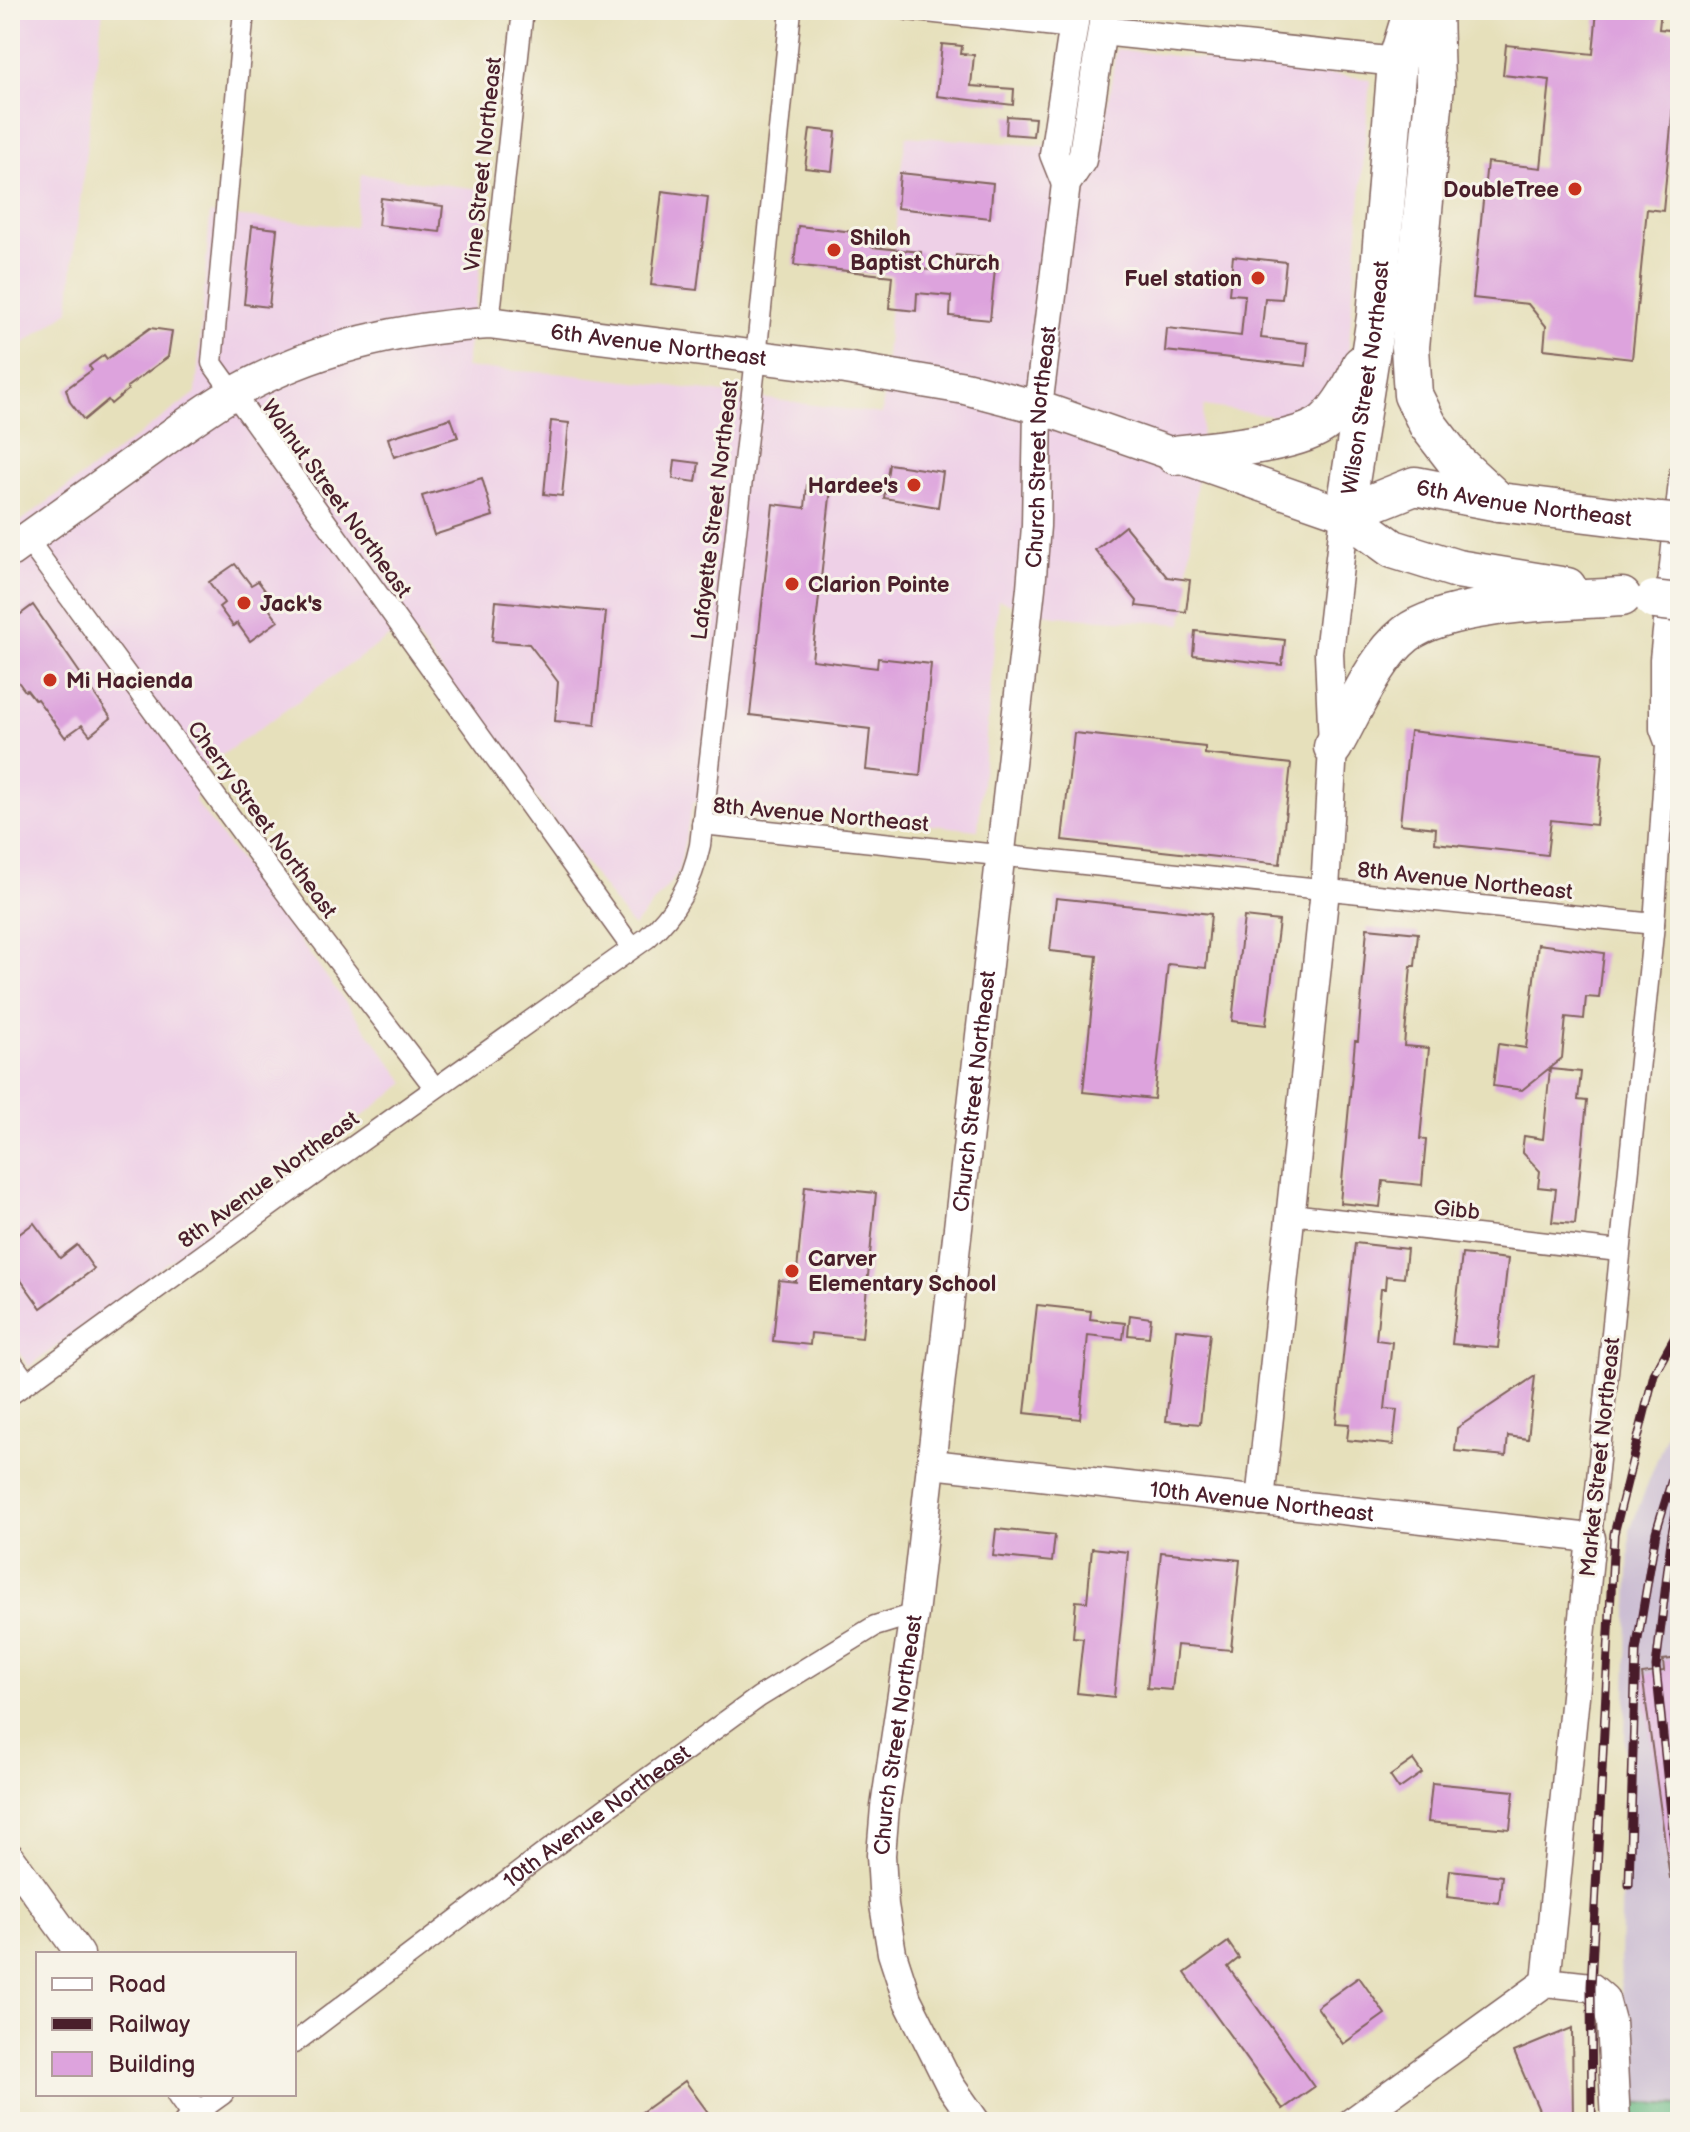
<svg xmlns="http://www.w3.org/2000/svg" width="1690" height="2132" font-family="'Balsamiq Sans',sans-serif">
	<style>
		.built { fill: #eed0e7 }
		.industrial { fill: #ccbed3 }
		.forest { fill: #6aba85; stroke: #5a6c58; stroke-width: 2 }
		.building { fill: #dda3dd }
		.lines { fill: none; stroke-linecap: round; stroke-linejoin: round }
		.street-casing { stroke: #81635d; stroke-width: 23 }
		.secondary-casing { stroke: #81635d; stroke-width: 31 }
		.primary-casing { stroke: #81635d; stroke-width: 35 }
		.highway-casing { stroke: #81635d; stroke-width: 41 }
		.street { stroke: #fff; stroke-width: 20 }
		.secondary { stroke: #fff; stroke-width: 28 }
		.primary { stroke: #fff; stroke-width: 32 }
		.highway { stroke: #fff; stroke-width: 38 }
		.rail-casing { stroke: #4a1f2b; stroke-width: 9 }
		.rail { stroke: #f7f3e8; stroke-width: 6; stroke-dasharray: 18; stroke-linecap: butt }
		.highway-bridge-casing { stroke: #81635d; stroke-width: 41; stroke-linecap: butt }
		.highway-bridge { stroke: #fff; stroke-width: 38 }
		.poi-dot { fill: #c8321e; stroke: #f7f3e8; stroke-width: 3 }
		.labels { text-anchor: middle; stroke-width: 6; stroke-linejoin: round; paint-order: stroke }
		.street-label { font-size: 22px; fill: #4a1f2b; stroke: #f7f3e8 }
		.poi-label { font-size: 22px; font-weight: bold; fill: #4a1f2b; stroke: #f7f3e8; text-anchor: start }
	</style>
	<rect width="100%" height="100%" fill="#f7f3e8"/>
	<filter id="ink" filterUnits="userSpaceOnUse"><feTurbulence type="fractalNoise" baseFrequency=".0125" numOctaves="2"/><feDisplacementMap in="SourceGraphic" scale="16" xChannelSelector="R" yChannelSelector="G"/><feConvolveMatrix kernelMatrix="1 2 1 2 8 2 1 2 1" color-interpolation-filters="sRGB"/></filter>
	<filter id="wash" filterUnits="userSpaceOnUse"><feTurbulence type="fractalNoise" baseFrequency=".006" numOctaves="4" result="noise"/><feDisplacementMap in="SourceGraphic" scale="32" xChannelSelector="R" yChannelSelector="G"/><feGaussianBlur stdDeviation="1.8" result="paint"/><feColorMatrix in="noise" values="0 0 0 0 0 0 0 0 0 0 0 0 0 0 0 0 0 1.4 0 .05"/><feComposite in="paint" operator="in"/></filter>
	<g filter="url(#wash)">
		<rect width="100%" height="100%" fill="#e6e0bb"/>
		<g class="built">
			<path d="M10 10H103L75 243 69 311 10 353Z"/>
			<path d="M1116 49 1370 79 1346 383 1317 413 1291 419 1204 406 1183 624 1056 616 998 600 978 830 725 802H693L678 874 633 927 407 624 205 767 195 801 406 1083 29 1367 10 1340V529L196 393 210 214 354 227 361 174 488 190 478 288 465 368 555 373 654 384 882 414 899 181 906 136 1101 150Z"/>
		</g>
		<path class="industrial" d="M1680 1399V2105L1626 2102 1620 1958 1630 1530Z"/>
		<path class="forest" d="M1626 2102 1680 2105V2122H1629Z"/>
		<g id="blocks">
			<g class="building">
				<path d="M1597 10H1661L1659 29 1680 31 1663 211 1647 209 1632 359 1544 349 1546 326 1528 304 1473 298 1487 162 1541 168 1550 80 1503 75 1506 45 1593 54Z"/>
				<path d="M942 44 962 46 961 54 974 55 971 86 1014 89 1013 105 937 96Z"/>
				<path d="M1007 116 1035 118 1033 136 1006 134Z"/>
				<path d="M810 129 836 132 832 171 805 168Z"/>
				<path d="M900 173 993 183 990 218 897 208Z"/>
				<path d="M662 191 708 197 697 290 651 285Z"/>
				<path d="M381 198 443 206 440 232 378 225Z"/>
				<path d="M252 226 277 229 269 307 244 304Z"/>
				<path d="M798 226 873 234 872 247 921 252 920 269 954 272 956 255 996 259 990 320 950 316 951 296 917 293 916 311 889 308 892 276 794 265Z"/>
				<path d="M1233 256 1286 262 1282 299 1265 298 1261 338 1308 343 1306 366 1165 351 1167 328 1241 336 1245 295 1229 294Z"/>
				<path d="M150 328 172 331 168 357 127 387 128 390 111 404 108 400 84 420 70 402 66 389 92 370 89 366 104 355 107 359Z"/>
				<path d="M451 418 458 437 394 457 388 438Z"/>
				<path d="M551 421 569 423 562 496 544 494Z"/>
				<path d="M675 460 699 463 696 482 673 479Z"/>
				<path d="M889 464 943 472 938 507 884 498Z"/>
				<path d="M482 478 493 516 434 535 422 496Z"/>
				<path d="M807 485 831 488 812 660 877 668 878 658 931 664 920 776 866 770 870 729 750 715 773 504 805 508Z"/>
				<path d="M1125 526 1167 577 1190 580 1186 612 1136 606 1137 601 1095 550Z"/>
				<path d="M235 564 251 585 258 581 270 597 264 602 278 621 250 641 237 623 233 626 219 607 224 603 209 582Z"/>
				<path d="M496 601 606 612 595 725 555 721 558 682 546 666 529 644 492 641Z"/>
				<path d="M33 605 111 718 90 735 82 725 65 737 37 699 35 700 27 690 25 691 10 671V622Z"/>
				<path d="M1195 631 1285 640 1282 665 1193 655Z"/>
				<path d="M1410 731 1603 753 1596 825 1551 820 1547 855 1435 843 1436 828 1400 824Z"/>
				<path d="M1074 733 1205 747V754L1291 764 1280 864 1062 840Z"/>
				<path d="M1056 898 1211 914 1206 968 1168 964 1154 1099 1083 1092 1097 956 1050 951Z"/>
				<path d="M1244 917 1279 921 1266 1025 1232 1021Z"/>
				<path d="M1367 928 1418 933 1415 966H1411L1404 1046 1429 1048 1420 1139 1426 1140 1422 1185 1383 1181 1380 1207 1340 1203 1355 1041H1358Z"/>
				<path d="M1538 944 1604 953 1599 998 1586 997 1584 1019 1566 1017 1562 1058 1522 1090 1493 1086 1498 1044 1526 1048Z"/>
				<path d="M1550 1069 1581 1072 1578 1100 1587 1101 1575 1224 1552 1222 1556 1189 1538 1187 1540 1171 1522 1152 1524 1136 1543 1139Z"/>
				<path d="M805 1186 876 1193 862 1338 811 1333 810 1345 773 1341 779 1280 796 1282Z"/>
				<path d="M34 1223 60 1258 77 1245 94 1269 41 1308 10 1265V1241Z"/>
				<path d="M1355 1243 1407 1249 1404 1278 1386 1276 1385 1289H1381L1376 1340 1392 1342 1385 1409 1397 1410 1393 1445 1347 1440 1349 1424 1336 1423Z"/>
				<path d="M1462 1254 1508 1259 1498 1348 1452 1344Z"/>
				<path d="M1037 1305 1091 1311 1090 1319 1125 1323 1123 1339 1088 1335 1080 1419 1025 1413Z"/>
				<path d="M1130 1315 1151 1318 1149 1337 1128 1335Z"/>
				<path d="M1176 1329 1210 1333 1200 1424 1166 1421Z"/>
				<path d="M1535 1376 1528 1439 1508 1436 1506 1456 1455 1451 1457 1428Z"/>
				<path d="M996 1529 1055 1535 1052 1562 993 1556Z"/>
				<path d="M1092 1548 1128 1552 1114 1697 1077 1693 1083 1638 1073 1637 1076 1601 1087 1602Z"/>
				<path d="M1161 1552 1240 1560 1231 1650 1177 1645 1172 1690 1147 1688Z"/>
				<path d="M1680 1658V1877L1670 1878 1642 1674 1664 1671 1663 1660Z"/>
				<path d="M1413 1760 1422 1773 1399 1789 1390 1776Z"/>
				<path d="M1432 1783 1514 1791 1510 1829 1428 1822Z"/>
				<path d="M1450 1870 1502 1876 1499 1903 1447 1897Z"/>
				<path d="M1228 1942 1239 1958 1228 1967 1314 2087 1283 2109 1185 1973Z"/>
				<path d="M1359 1977 1385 2014 1343 2044 1317 2007Z"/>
				<path d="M1572 2028 1573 2122H1544L1514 2052Z"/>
				<path d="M685 2081 715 2122H628Z"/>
			</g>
		</g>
	</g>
	<g filter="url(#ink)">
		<use href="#blocks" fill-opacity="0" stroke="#81635d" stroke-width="2"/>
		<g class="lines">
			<g class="street-casing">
				<g id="street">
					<path d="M244 10 212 363 632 948"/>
					<path d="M908 10 1073 28"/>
					<path d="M489 323 523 10"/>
					<path d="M27 539 301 913 435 1088"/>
					<path d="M1666 745 1660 729V659L1680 472"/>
					<path d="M702 824 1654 924"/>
					<path d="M1290 1214 1619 1251"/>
					<path d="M10 1360 26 1382"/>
					<path d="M10 1395 291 1191 647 938C676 912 692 883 700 845L756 358 791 10"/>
					<path d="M1591 1538 1654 924 1666 745 1673 730 1680 685"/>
					<path id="s1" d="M294 2043 542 1855 759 1697 875 1626 914 1614"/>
					<path d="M184 2122 223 2094"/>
				</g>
			</g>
			<g class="secondary-casing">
				<g id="secondary">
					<path d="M1102 31 1397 62 1412 51"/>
					<path d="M1066 184 1054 154 1076 10"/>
					<path id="s2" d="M932 1464 1591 1538 1546 1982 1591 1987 1605 1999 1611 2021 1616 2122"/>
					<path d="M1260 1501 1325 890 1333 747 1329 653 1345 514"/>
					<path d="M10 1857 80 1954"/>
					<path d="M181 2094 201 2122"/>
					<path id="s3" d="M976 2122 950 2085 907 1999 892 1953 884 1905 881 1855 885 1807 914 1614 1031 588 1036 526 1038 407 1066 184 1082 160 1105 10"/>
					<path d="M1352 2122 1546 1982"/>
				</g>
			</g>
			<g class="primary-casing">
				<g id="primary">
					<path id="s4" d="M10 551C56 518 102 485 148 452 176 432 204 410 234 393 313 348 399 328 489 323L845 368 965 388 1038 407 1345 514"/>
				</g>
			</g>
			<g class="highway-casing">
				<g id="highway">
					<path d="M1433 10 1435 85 1410 347 1413 395 1428 425 1458 464 1499 502"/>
					<path d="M1175 455C1211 450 1299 444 1325 422 1338 410 1356 382 1361 365"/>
					<path id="s5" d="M1345 514 1376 317 1397 62 1413 10"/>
					<path d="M1345 514 1393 549 1457 569 1567 587"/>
					<path id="s6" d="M1345 514 1415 486 1499 502 1660 522"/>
					<path d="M1333 747C1353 712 1375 658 1406 634 1450 601 1565 601 1622 597"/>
				</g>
			</g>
			<use href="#street" class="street"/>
			<use href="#secondary" class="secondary"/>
			<use href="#primary" class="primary"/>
			<use href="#highway" class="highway"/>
			<g class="rail-casing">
				<g id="rail">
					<path d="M1680 1492 1672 1533 1656 1667 1680 1901"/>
					<path d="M1629 1885 1636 1651 1656 1532 1680 1453"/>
					<path d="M1592 2122 1591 1987 1614 1534 1654 1374 1680 1328"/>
				</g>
			</g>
			<use href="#rail" class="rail"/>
			<g class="highway-bridge-casing">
				<g id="highway-bridge">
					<path d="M1660 522 1680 524"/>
					<path d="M1654 600 1680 603"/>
				</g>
			</g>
			<use href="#highway-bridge" class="highway-bridge"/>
		</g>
	</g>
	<g class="poi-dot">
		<circle cx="1575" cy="189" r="8"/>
		<circle cx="834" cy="250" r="8"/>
		<circle cx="1258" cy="278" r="8"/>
		<circle cx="914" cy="485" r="8"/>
		<circle cx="792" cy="584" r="8"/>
		<circle cx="244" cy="603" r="8"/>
		<circle cx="50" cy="680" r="8"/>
		<circle cx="792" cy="1271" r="8"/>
	</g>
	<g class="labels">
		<g class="street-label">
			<text transform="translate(482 164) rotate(-84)" y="8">Vine Street Northeast</text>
			<text dy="8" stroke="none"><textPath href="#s4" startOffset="712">6th Avenue Northeast</textPath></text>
			<text dy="8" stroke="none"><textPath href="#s5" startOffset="138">Wilson Street Northeast</textPath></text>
			<text dy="8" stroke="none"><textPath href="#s3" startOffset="1706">Church Street Northeast</textPath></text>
			<text transform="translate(337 498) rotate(54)" y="8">Walnut Street Northeast</text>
			<text dy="8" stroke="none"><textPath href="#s6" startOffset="186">6th Avenue Northeast</textPath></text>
			<text transform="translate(714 510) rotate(-83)" y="8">Lafayette Street Northeast</text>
			<text transform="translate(821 814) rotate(5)" y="8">8th Avenue Northeast</text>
			<text transform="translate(263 819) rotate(54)" y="8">Cherry Street Northeast</text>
			<text transform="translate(1465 880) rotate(6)" y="8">8th Avenue Northeast</text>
			<text dy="8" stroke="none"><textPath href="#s3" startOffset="1058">Church Street Northeast</textPath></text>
			<text transform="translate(268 1179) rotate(-36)" y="8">8th Avenue Northeast</text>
			<text transform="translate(1457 1209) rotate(6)" y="8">Gibb</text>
			<text transform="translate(1599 1457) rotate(-84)" y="8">Market Street Northeast</text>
			<text dy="8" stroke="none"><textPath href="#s2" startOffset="332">10th Avenue Northeast</textPath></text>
			<text dy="8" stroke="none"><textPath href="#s3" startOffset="410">Church Street Northeast</textPath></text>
			<text dy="8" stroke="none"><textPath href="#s1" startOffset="378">10th Avenue Northeast</textPath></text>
		</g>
		<g class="poi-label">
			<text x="1559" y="197" text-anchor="end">DoubleTree</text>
			<text x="850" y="245">Shiloh<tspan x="850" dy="25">Baptist Church</tspan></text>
			<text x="1242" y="286" text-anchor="end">Fuel station</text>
			<text x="898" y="493" text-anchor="end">Hardee's</text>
			<text x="808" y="592">Clarion Pointe</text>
			<text x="260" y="611">Jack's</text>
			<text x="66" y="688">Mi Hacienda</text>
			<text x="808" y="1266">Carver<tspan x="808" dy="25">Elementary School</tspan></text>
		</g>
	</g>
	<rect width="1690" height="2132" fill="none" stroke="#f7f3e8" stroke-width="40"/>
	<rect x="36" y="1952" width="260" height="144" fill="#f7f3e8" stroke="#b29e9c" stroke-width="2"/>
	<rect x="52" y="1978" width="40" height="12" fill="#ffffff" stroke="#b29e9c" stroke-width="2"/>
	<text x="108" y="1992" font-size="24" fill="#4a1f2b">Road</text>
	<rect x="52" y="2018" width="40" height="12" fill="#4a1f2b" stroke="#b29e9c" stroke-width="2"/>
	<text x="108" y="2032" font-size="24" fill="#4a1f2b">Railway</text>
	<rect x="52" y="2052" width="40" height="24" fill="#dda3dd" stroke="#b29e9c" stroke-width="2"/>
	<text x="108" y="2072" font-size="24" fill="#4a1f2b">Building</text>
</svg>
